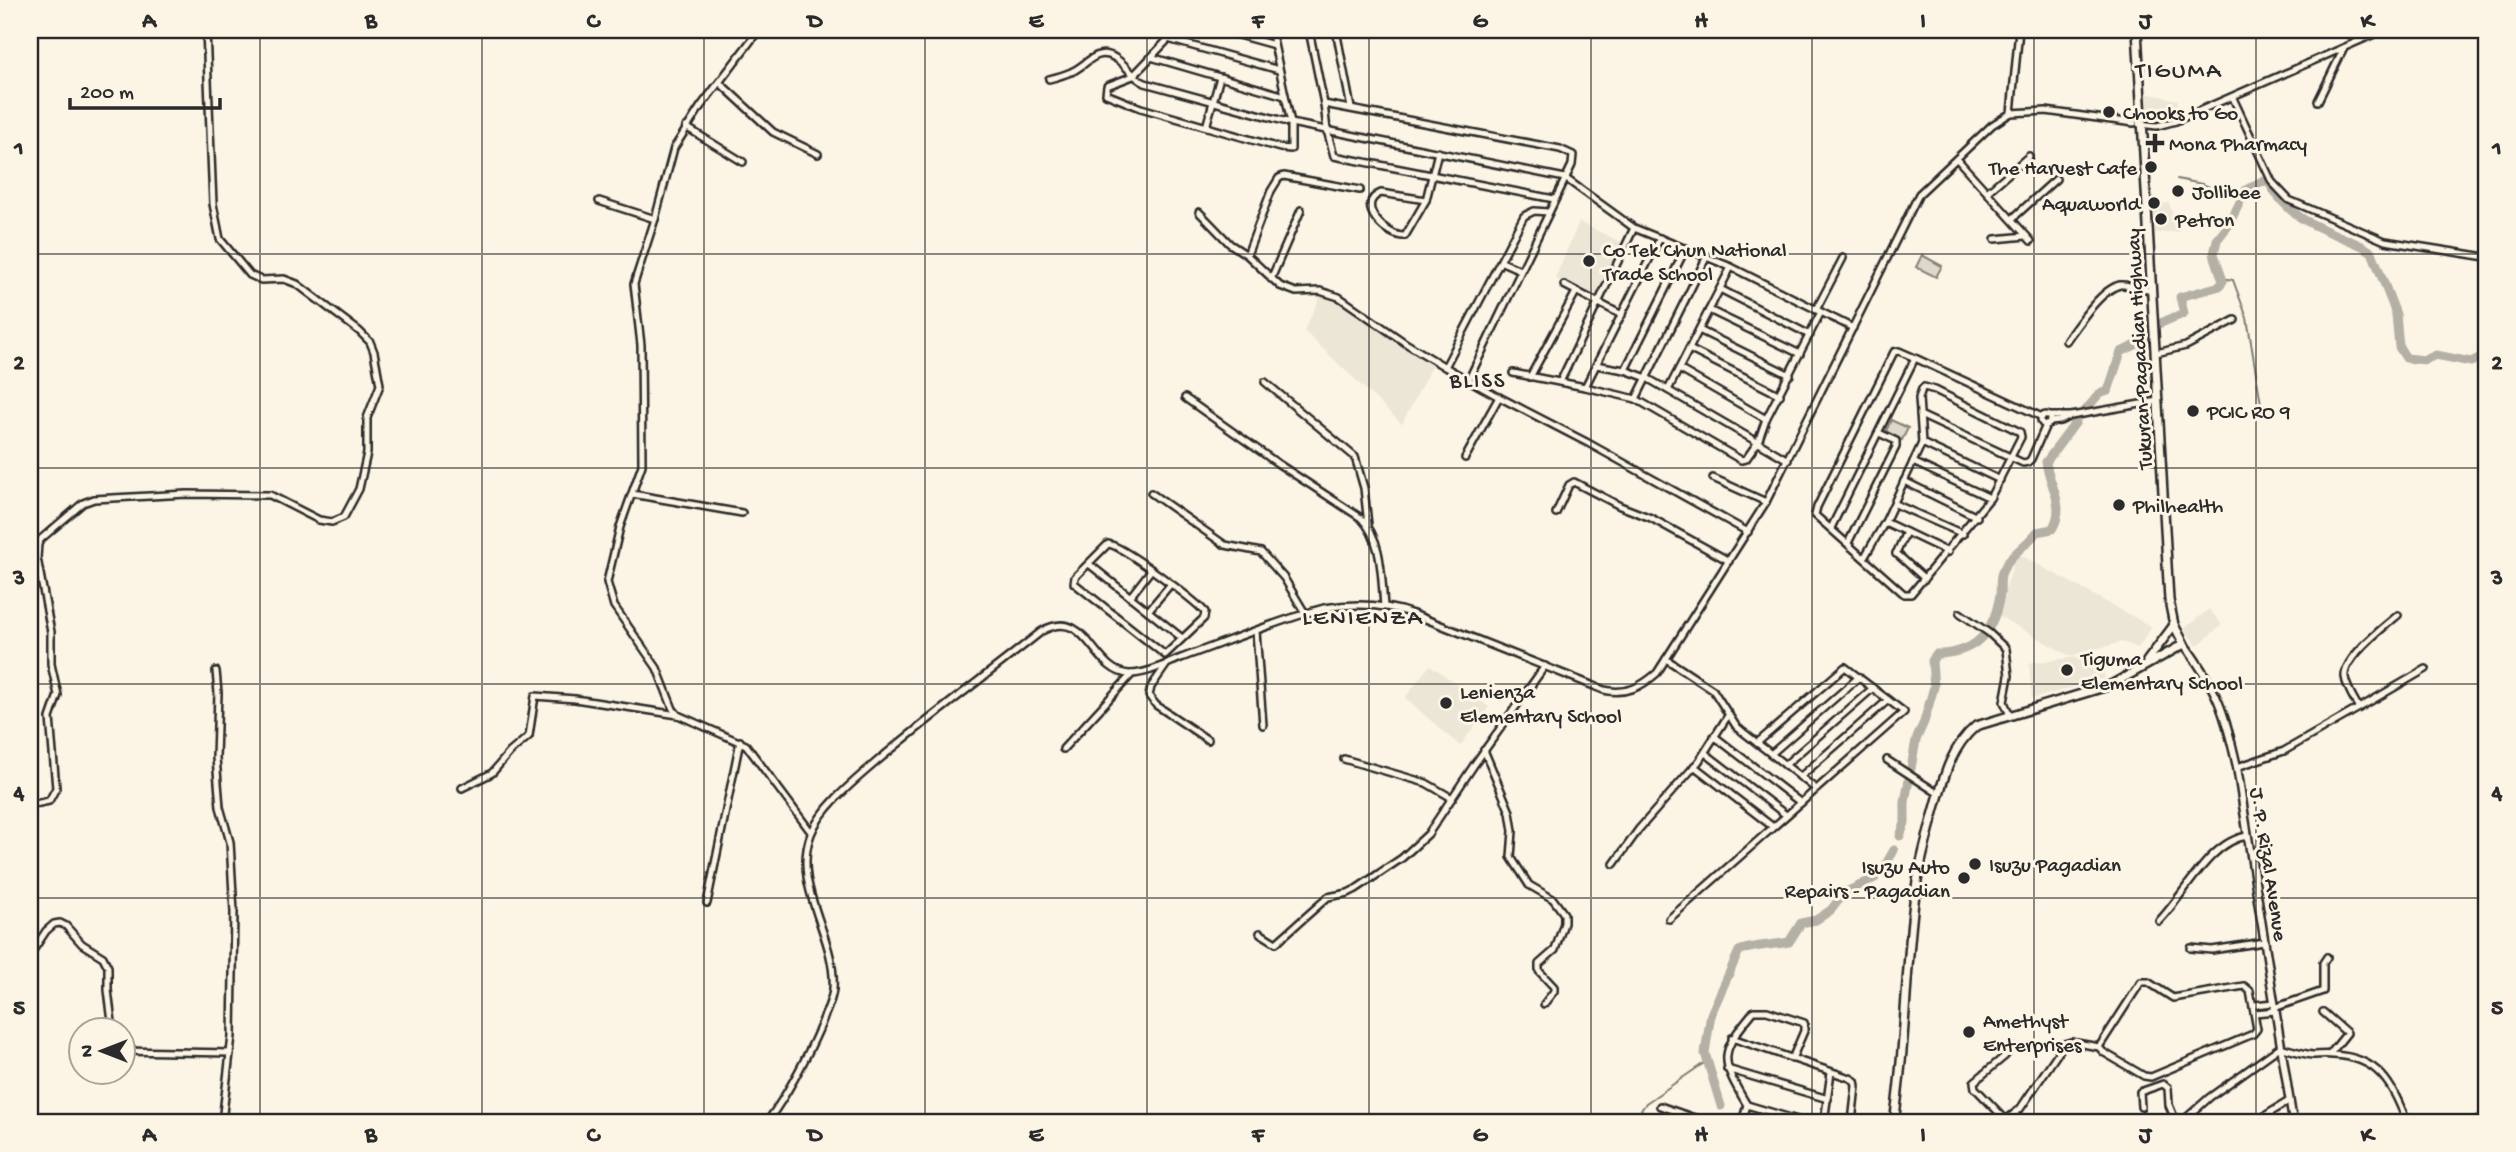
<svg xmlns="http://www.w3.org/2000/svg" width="2516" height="1152" font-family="'Gochi Hand',sans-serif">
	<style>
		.built { fill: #ece6d7 }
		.green { fill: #ded8ca; stroke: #84827a; stroke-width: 2 }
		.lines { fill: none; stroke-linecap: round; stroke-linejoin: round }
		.stream { stroke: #7d7b74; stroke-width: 2 }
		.river { stroke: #b4b0a5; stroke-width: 9 }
		.minor-casing { stroke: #2b2b2b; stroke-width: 10 }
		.major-casing { stroke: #2b2b2b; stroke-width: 11 }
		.highway-casing { stroke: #2b2b2b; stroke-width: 12 }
		.minor { stroke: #fcf5e5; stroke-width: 5 }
		.major { stroke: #fcf5e5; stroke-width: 6 }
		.highway { stroke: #fcf5e5; stroke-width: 7 }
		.grid { fill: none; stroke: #2b2b2b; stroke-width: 2; stroke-opacity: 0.55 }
		.poi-dot { fill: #2b2b2b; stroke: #fcf5e5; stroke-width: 2.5 }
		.labels { text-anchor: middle; stroke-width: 6; stroke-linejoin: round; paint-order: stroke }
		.poi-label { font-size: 21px; fill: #2b2b2b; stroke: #fcf5e5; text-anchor: start }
		.street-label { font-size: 21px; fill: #2b2b2b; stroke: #fcf5e5 }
		.neighbourhood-label { font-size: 23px; letter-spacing: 2px; fill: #2b2b2b; stroke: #fcf5e5 }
		.quarter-label { font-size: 24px; letter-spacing: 2px; fill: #2b2b2b; stroke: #fcf5e5 }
		.neatline { fill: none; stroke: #2b2b2b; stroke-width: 2.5 }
		.grid-label { font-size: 23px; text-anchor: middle; font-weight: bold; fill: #2b2b2b }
	</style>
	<rect width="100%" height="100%" fill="#fcf5e5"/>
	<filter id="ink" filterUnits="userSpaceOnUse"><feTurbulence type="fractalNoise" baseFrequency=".0143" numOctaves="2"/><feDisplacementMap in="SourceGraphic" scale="14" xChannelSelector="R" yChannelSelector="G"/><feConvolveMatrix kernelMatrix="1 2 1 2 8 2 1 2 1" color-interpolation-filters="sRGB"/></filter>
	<g filter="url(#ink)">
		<g class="built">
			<path d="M2465 30H2486V46L2463 32Z"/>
			<path d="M2145 93 2178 100 2180 118 2158 121 2147 110Z"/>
			<path d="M2169 203 2179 232 2155 233 2154 205Z"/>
			<path d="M1579 222 1625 244 1597 300 1555 278Z"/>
			<path d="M1328 294 1433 363 1402 424 1304 331 1321 295Z"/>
			<path d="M2017 553 2152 627 2138 648 2122 642 2070 656 1997 615Z"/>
			<path d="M2209 609 2222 625 2197 646 2184 629Z"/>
			<path d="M2100 654 2105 678 2032 699 2029 663Z"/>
			<path d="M1430 665 1489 707 1460 746 1405 698Z"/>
		</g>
		<g class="green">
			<path d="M1922 255 1942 266 1936 277 1916 267Z"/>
			<path d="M1891 420 1908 428 1902 440 1886 431Z"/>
		</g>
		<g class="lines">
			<g class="stream">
				<path d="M2177 179 2202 184 2241 200"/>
				<path d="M2222 278 2233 280 2247 318 2261 404"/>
				<path d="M2476 1115 2481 1122"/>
				<path d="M1633 1122 1646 1103 1707 1061"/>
			</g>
			<g class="river">
				<path d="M2161 323 2184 313 2180 297 2220 286 2223 281 2214 254 2217 240 2228 226 2246 190 2262 181 2269 183C2293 224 2322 227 2362 246L2372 252 2396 314 2399 347 2406 358 2425 360 2436 355 2471 362 2483 356 2486 342"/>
				<path d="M2085 411 2099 394 2108 391 2121 352 2144 341"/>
				<path d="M1900 836 1905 823V802L1916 740 1924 722 1934 687 1932 661 1936 654C1975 654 1994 633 2000 594 2001 587 1999 579 2002 572 2010 554 2025 547 2037 532L2052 529C2067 506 2049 485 2046 462L2076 422"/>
				<path d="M1882 871 1894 850"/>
				<path d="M1721 1106 1705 1053 1711 1014 1739 951C1749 946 1775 945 1789 942L1801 923 1816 920 1831 910 1844 893 1875 878"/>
			</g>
			<g class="minor-casing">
				<g id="minor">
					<path d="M759 30 701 106 674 148 655 219 634 284 641 345 642 465 620 527 607 582 614 606 657 668 673 709 678 715 746 745 811 832"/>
					<path d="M1220 30 1274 45"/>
					<path d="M1271 30 1291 123 1565 178 1634 228 1731 267 1853 328"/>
					<path d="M1309 30 1324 104 1327 130 1334 156 1554 199"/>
					<path d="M1336 30 1351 108"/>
					<path d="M1168 39 1279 70"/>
					<path d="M1151 57 1285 96"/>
					<path d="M1049 79C1057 77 1064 75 1071 72 1086 66 1097 46 1115 58 1127 65 1132 77 1145 83L1291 123V149L1280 148 1141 108 1106 94 1107 86 1133 76 1177 30"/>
					<path d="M720 83 773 132 818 154"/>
					<path d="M2233 98 2272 182 2289 200 2385 241 2486 257"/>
					<path d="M2318 101 2344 48"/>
					<path d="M1324 104 1560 149 1573 155 1572 165 1468 381"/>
					<path d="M2011 113 2019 30"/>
					<path d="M2139 124 2157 126 2176 121 2384 30"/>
					<path d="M686 127 743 162"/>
					<path d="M1206 127 1220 77"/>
					<path d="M1957 159 2031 241"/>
					<path d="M1987 192 2029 156"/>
					<path d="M1381 193 1426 200 1405 236C1388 238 1353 204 1381 193Z"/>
					<path d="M1426 200 1438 152"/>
					<path d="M599 201 655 219"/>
					<path d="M1199 212 1230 244 1247 255 1280 286 1296 292 1320 291 1339 297 1407 344 1445 367 1524 216 1534 211 1548 212"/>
					<path d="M2012 219 2056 179"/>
					<path d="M1995 239 2026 236"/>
					<path d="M1247 255 1271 191 1279 178 1284 176 1360 190"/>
					<path d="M1502 262 1520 270"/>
					<path d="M1271 279 1301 210"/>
					<path d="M1564 285 1622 315"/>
					<path d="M1720 289 1810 335"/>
					<path d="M1709 310 1800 354"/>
					<path d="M1816 310 1843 258"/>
					<path d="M1699 330 1790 375"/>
					<path d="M2066 341C2077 326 2101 289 2120 285 2130 284 2142 289 2152 291"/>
					<path d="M1689 349 1780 395"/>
					<path d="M2156 353 2186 346 2235 320"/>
					<path d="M1596 365 1625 370 1647 378 1788 460"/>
					<path d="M1445 367 1499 397"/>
					<path d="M1679 369 1766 419"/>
					<path d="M1625 370 1686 248"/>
					<path d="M1513 373 1585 387 1660 238"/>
					<path d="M1530 377 1576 292"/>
					<path d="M1265 382 1355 457 1364 488 1368 525"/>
					<path d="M1560 382 1634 228"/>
					<path d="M1585 387 1636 399 1741 460 1746 459 1758 442 1766 419 1821 312"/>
					<path d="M1668 390 1731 267"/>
					<path d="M1185 398 1277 463 1361 518C1383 541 1381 576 1384 606"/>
					<path d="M1636 399 1707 256"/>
					<circle cx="2046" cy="420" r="5"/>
					<path d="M1920 415 2023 463 2028 462 2031 459 2046 425"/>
					<path d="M2049 416H2071L2158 401"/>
					<path d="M2051 422 2060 421 2071 416"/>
					<path d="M1922 443 2000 480"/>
					<path d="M1465 458 1499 397 1588 443 1748 532"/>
					<path d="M1913 462 1990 498"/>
					<path d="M1713 478 1766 502"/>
					<path d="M1904 481 1977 517"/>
					<path d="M1151 493 1225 545 1261 552 1284 578 1305 613"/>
					<path d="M632 494 742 513"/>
					<path d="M1895 504 1963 534"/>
					<path d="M1556 513 1569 485 1574 482 1620 506 1651 518 1729 561"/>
					<path d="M1885 522 1948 552"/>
					<path d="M1831 528 1915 358"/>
					<path d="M1848 543 1896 447V441L1879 433"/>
					<path d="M1108 544C1122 545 1194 600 1205 612L1204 618 1165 655 1074 583 1075 577Z"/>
					<path d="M1896 553 1925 579"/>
					<path d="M1896 554 1906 532"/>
					<path d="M1864 558 1885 522 1922 443 1919 398 1922 389 1924 387 1935 390 2020 432 2021 437 1990 498 1911 594H1904L1815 515 1817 507 1894 352 1899 351 1915 358 2042 417"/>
					<path d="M1089 564 1182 638"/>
					<path d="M1130 597 1151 570"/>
					<path d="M1148 611 1170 585"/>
					<path d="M1960 613 1989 633 2006 649 2009 676 2004 702 2010 715"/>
					<path d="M1256 631 1263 725"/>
					<path d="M1666 659 1713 690 1736 726 1743 732 1816 789"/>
					<path d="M1167 664 1151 687 1149 696 1156 705 1208 740"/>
					<path d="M216 671 218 693 216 758 220 807 230 842 234 912 232 1036 222 1122"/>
					<path d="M2359 708 2426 669"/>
					<path d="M1714 736 1801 803"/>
					<path d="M1063 749 1132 674"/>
					<path d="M1484 750 1510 812 1513 831 1511 857 1529 885 1553 899 1564 914V923L1555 950 1539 964V971L1554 987V991L1544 1004"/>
					<path d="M1705 753 1786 815"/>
					<path d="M1771 754 1859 677"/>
					<path d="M1344 759 1426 783 1452 798"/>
					<path d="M1887 760 1939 794"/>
					<path d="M1785 765 1873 688"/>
					<path d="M1694 766 1773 827"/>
					<path d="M2237 767 2284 751 2359 708C2354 699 2346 687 2345 677 2343 658 2385 626 2398 615"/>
					<path d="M1800 777 1888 700"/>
					<path d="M462 788 492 773 510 752 529 736 535 696 575 699 678 715"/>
					<path d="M30 805 49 801 56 788 50 718 58 695 51 664V632L37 558 38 544 41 539 83 503 94 499 187 494 270 495 319 520 332 522 344 517 359 489 367 453V418L380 385 374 352 370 342 359 331 297 284 284 279 261 280 250 275 220 239 213 204 206 30"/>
					<path d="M1614 864 1639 829 1699 761 1729 714"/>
					<path d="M707 903 740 741"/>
					<path d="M1669 919 1904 712 1845 667 1757 743"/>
					<path d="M2159 921C2184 896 2210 840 2248 836"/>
					<path d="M1260 933 1276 943 1328 897 1348 893 1356 889 1402 858 1428 834 1474 765 1545 666"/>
					<path d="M2191 948 2212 950 2264 942"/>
					<path d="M30 955 46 931 54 924 60 923 66 926 82 944 103 957 108 967V990L113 1030"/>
					<path d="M2254 1005 2274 1003"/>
					<path d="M2274 1008 2323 991V963L2327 957"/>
					<path d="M2323 1012 2347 1033 2330 1054"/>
					<path d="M2255 1013 2275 1011"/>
					<path d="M1732 1038 1850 1078 1855 1081 1856 1086 1852 1122"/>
					<path d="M2011 1047 2005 1056 1974 1082 1975 1088 2006 1120 2020 1109 2064 1044 2071 1042 2099 1047 2103 1052 2144 1076 2151 1077 2253 1034 2257 1029 2250 991 2244 986 2173 998 2148 982H2141L2099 1047"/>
					<path d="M122 1051 230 1053"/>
					<path d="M1727 1069 1828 1099"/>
					<path d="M1747 1105 1804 1122"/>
					<path d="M1660 1106 1706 1122"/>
					<path d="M2141 1107 2140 1092 2163 1084 2168 1088 2169 1105 2174 1117 2181 1120 2185 1119 2210 1097 2280 1047C2290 1050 2301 1053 2312 1055 2319 1055 2326 1054 2333 1055 2379 1057 2392 1084 2407 1122"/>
					<path d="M767 1122C789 1092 806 1059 821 1025 825 1013 832 1002 833 989 837 936 791 887 811 834 821 808 854 781 875 763 929 717 987 675 1042 631 1088 605 1092 673 1130 674 1147 674 1166 664 1181 658 1229 641 1276 621 1324 608 1355 603 1385 604 1413 614L1604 690C1626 695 1641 687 1657 673L1766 502 1919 194 1992 125 2011 113 2046 111 2134 123"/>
					<path d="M1742 1122 1747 1105C1719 1058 1719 1053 1754 1011H1767L1804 1023V1031L1792 1059"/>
					<path d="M1824 1122 1831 1072"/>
					<path d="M2255 1122 2289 1101"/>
				</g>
			</g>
			<g class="major-casing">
				<path id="major" d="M2184 644C2217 689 2225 712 2237 767L2293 1122"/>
			</g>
			<g class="highway-casing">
				<g id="highway">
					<path d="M2147 661 2174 625"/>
					<path d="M1894 1122C1906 1046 1905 970 1915 894 1919 864 1928 834 1936 805 1944 776 1952 746 1976 726L2111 685 2184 644 2174 625 2169 600 2137 30"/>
				</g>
			</g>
			<use href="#minor" class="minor"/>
			<use href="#major" class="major"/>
			<use href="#highway" class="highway"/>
		</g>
	</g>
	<path class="grid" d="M260 30V1122M482 30V1122M704 30V1122M925 30V1122M1147 30V1122M1369 30V1122M1591 30V1122M1812 30V1122M2034 30V1122M2256 30V1122M30 254H2486M30 468H2486M30 684H2486M30 898H2486"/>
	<g class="poi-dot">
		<circle cx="2109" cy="112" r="7"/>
		<path d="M2151.5 132.5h7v7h7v7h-7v7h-7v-7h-7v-7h7z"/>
		<circle cx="2151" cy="167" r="7"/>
		<circle cx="2178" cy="191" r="7"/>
		<circle cx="2154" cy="203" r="7"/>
		<circle cx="2161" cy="219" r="7"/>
		<circle cx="1589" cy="261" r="7"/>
		<circle cx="2193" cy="411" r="7"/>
		<circle cx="2119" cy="505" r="7"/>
		<circle cx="2067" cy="670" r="7"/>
		<circle cx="1446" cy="703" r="7"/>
		<circle cx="1975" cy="864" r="7"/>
		<circle cx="1964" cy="878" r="7"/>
		<circle cx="1969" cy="1032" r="7"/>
	</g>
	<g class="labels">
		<g class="poi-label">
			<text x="2123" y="119">Chooks to Go</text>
			<text x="2169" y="150">Mona Pharmacy</text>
			<text x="2137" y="174" text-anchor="end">The Harvest Cafe</text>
			<text x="2192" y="198">Jollibee</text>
			<text x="2140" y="210" text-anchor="end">Aquaworld</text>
			<text x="2175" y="226">Petron</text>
			<text x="1603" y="256">Co Tek Chun National<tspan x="1603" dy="24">Trade School</tspan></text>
			<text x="2207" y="418">PCIC RO 9</text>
			<text x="2133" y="512">Philhealth</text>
			<text x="2081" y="665">Tiguma<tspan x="2081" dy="24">Elementary School</tspan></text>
			<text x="1460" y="698">Lenienza<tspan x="1460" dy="24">Elementary School</tspan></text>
			<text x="1989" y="871">Isuzu Pagadian</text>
			<text x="1950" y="873" text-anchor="end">Isuzu Auto<tspan x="1950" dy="24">Repairs - Pagadian</tspan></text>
			<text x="1983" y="1027">Amethyst<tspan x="1983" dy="24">Enterprises</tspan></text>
		</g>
		<g class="street-label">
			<text transform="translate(2138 349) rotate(-93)" y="7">Tukuran-Pagadian Highway</text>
			<text transform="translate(2270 864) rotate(81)" y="7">J. P. Rizal Avenue</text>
		</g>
		<g class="neighbourhood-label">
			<text x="1478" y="387">BLISS</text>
		</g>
		<g class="quarter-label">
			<text x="2179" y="77">TIGUMA</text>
			<text x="1363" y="624">LENIENZA</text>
		</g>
	</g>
	<rect width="2516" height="1152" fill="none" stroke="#fcf5e5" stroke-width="77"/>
	<g transform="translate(102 1051) rotate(270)"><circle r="33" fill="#fcf5e5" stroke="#a8a49b" stroke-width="2"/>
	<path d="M0-5L12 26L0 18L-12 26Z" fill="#2b2b2b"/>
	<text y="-10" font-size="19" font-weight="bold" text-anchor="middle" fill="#2b2b2b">N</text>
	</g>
	<path d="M70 98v10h150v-10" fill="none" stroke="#2b2b2b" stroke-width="3.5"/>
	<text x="80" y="98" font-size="21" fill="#2b2b2b" stroke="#fcf5e5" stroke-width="5" paint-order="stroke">200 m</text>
	<rect x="38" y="38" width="2440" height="1076" class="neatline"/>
	<g class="grid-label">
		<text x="149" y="27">A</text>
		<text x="371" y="27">B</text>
		<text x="593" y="27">C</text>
		<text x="815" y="27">D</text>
		<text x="1036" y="27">E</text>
		<text x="1258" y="27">F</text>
		<text x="1480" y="27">G</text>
		<text x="1701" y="27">H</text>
		<text x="1923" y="27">I</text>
		<text x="2145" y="27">J</text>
		<text x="2367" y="27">K</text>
		<text x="19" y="154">1</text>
		<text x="2497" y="154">1</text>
		<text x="19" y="369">2</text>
		<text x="2497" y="369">2</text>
		<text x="19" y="584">3</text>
		<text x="2497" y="584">3</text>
		<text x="19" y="799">4</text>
		<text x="2497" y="799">4</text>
		<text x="19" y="1014">5</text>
		<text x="2497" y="1014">5</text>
		<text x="149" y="1141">A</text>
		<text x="371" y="1141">B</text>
		<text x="593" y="1141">C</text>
		<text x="815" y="1141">D</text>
		<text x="1036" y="1141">E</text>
		<text x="1258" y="1141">F</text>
		<text x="1480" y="1141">G</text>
		<text x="1701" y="1141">H</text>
		<text x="1923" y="1141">I</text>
		<text x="2145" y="1141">J</text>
		<text x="2367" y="1141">K</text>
	</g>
</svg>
